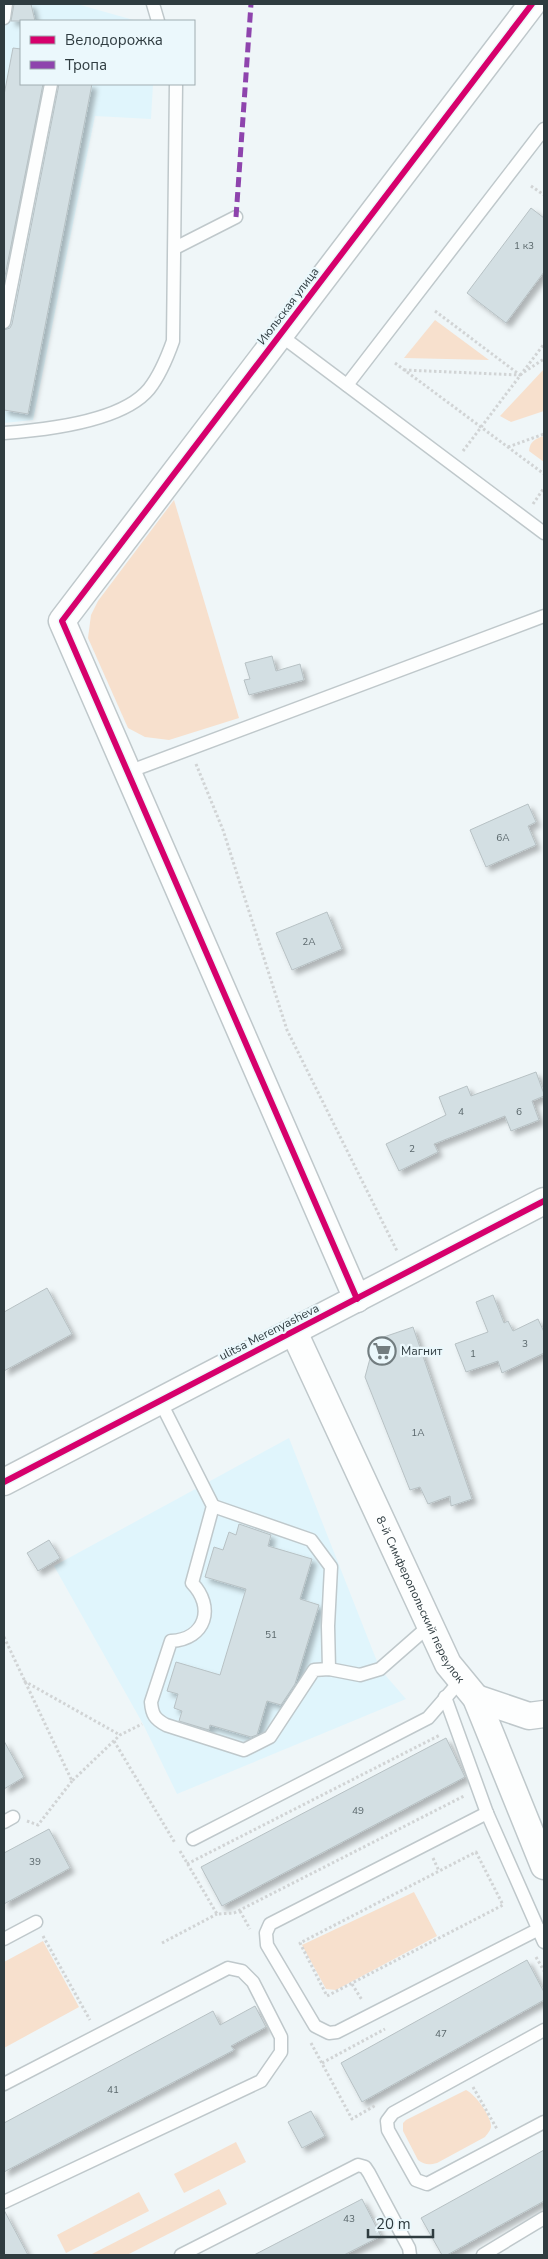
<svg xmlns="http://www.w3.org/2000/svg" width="548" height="2259" font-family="'Nunito Sans',sans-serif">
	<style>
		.built { fill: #e0f5fc }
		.green { fill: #f7e0cd }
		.building { fill: #d3dfe3; stroke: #b7c1c4; filter: url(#shadow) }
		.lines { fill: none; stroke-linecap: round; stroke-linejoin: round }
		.lane-casing { stroke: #bfc8cb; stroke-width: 15 }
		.street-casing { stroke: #bfc8cb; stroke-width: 29 }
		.path { stroke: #d1d4d5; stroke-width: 3; stroke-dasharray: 2.5 2.5; stroke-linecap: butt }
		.lane { stroke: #fdfefe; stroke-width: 12 }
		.street { stroke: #fdfefe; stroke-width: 26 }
		.quiet { stroke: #8e44ad; stroke-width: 5; stroke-dasharray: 10 5; stroke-linecap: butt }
		.cycleway-casing { stroke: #ebf8fc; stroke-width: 9 }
		.cycleway { stroke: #d6006c; stroke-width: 6 }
		.labels { text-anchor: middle; stroke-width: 4.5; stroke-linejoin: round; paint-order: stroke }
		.number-label { font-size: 10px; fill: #5a676b }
		.street-label { font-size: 12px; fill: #2f3c40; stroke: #ebf8fc }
		.poi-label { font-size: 12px; fill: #2f3c40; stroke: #ebf8fc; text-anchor: start }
	</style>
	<defs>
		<filter id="shadow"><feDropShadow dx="4.5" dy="4.5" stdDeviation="2.5" flood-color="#0004"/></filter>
	</defs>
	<rect width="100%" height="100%" fill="#eff6f8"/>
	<g class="built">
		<path d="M4 4H77L137 21H21V84H153L151 119 95 116 33 420 4 423Z"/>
		<path d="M289 1438 380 1669 406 1699 177 1794 143 1724 54 1566Z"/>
	</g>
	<g class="green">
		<path d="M435 320 489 360 404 358Z"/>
		<path d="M544 369V411L511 422 500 416Z"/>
		<path d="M544 436V462L529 451C530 441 535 439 544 436Z"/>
		<path d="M174 500 239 718 169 740 145 737 128 728 88 638 91 615 98 601Z"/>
		<path d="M414 1892 437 1936 336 1990 326 1989 302 1945Z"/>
		<path d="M43 1941 79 2007 4 2048V1962Z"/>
		<path d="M466 2090C475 2094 491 2116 491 2126 491 2130 488 2133 485 2137L437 2163C429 2165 425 2165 418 2160L403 2131V2123L406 2120Z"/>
		<path d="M236 2142 246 2162 184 2193 174 2174Z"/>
		<path d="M219 2189 227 2204 127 2255H90Z"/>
		<path d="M139 2192 149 2211 66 2253 57 2235Z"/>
	</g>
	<g class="building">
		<path d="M14 4H31L35 21H11Z"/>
		<path d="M13 48 21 49V84H43L4 281V95Z"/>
		<path d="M59 84H92L28 414 4 410V330L10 328 12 324Z"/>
		<path d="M531 208 544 218V272L506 323 467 293Z"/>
		<path d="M272 656 276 671 300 664 304 680 249 695 244 680 250 679 245 663Z"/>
		<path d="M528 804 536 822 528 826 536 845 486 867 470 830Z"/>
		<path d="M327 912 342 949 292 970 276 933Z"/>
		<path d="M536 1072 544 1094V1096L532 1101 539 1120 511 1131 505 1116 434 1144 438 1152 399 1171 386 1144 446 1115 439 1097 467 1086 471 1096Z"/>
		<path d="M47 1288 72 1334 4 1371V1312Z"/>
		<path d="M493 1295 504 1323 508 1321 513 1331 538 1319 544 1332V1353L502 1373 498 1361 466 1372 455 1344 488 1332 476 1302Z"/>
		<path d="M413 1327 472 1499 451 1506 450 1496 428 1504 420 1487 410 1490 365 1377 375 1340Z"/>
		<path d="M239 1524 271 1535 268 1546 312 1559 300 1599 319 1605 295 1684 281 1705 267 1701 257 1735 251 1737 210 1725 209 1730 179 1721 182 1711 174 1708 178 1694 167 1691 176 1662 220 1675 246 1589 205 1577 214 1547 223 1550 229 1532 236 1535Z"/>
		<path d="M49 1540 60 1558 38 1571 27 1553Z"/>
		<path d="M446 1738 465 1777 222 1906 201 1867Z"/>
		<path d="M4 1741 24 1777 4 1789Z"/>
		<path d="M49 1829 70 1868 4 1904V1853Z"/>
		<path d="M527 1960 544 1992V2000L362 2102 341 2063Z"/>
		<path d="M255 2006 266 2027 231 2046 234 2050 4 2172V2123L213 2011 220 2025Z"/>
		<path d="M311 2111 325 2136 302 2148 288 2122Z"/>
		<path d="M544 2150V2201L447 2255H442L421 2218Z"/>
		<path d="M362 2199 381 2236 344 2255H254Z"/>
		<path d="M4 2210 28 2255H4Z"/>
	</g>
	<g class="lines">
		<g class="lane-casing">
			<g id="lane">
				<path d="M153 4 158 21"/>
				<path d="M4 18 6 4"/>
				<path d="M175 248 236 217"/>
				<path d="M4 322 51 84"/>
				<path d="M280 335 544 533"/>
				<path d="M347 385 544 129"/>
				<path d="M4 433C45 430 122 422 149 389 160 375 167 358 173 341L176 84"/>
				<path d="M128 772 544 616"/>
				<path d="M160 1401 213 1506 192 1583C215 1607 206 1639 171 1641L151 1702C152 1715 155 1719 166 1725L244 1750 270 1737 314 1670 329 1669 360 1675 380 1669 429 1626"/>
				<path d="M213 1506 311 1540 331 1567 328 1626 329 1669"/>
				<path d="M445 1697 487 1813 544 1942"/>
				<path d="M487 1813 270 1924 266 1933 267 1945 315 2026 329 2033 337 2032 539 1929"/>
				<path d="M4 1822 13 1817"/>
				<path d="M193 1839 428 1718 461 1680"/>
				<path d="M4 1939 36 1922"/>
				<path d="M544 2030 393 2113 387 2121 388 2130 416 2180 427 2184 544 2122"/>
				<path d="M4 2084 228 1968 242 1971 253 1982 281 2037V2052L261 2081 4 2202"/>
				<path d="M181 2255 358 2165 365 2167 369 2173 409 2248 410 2255"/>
				<path d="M483 2255 544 2218"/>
			</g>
		</g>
		<g class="street-casing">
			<g id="street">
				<path d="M357 1299 62 621 532 4"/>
				<path id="s1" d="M294 1332 448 1664 476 1698 544 1866"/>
				<path d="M4 1482 544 1201"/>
				<path d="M476 1698 529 1716 544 1714"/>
			</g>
		</g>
		<g class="path">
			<path d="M531 186 544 195"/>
			<path d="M395 363 544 474"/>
			<path d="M404 370 520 375 435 311"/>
			<path d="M524 372 544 359"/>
			<path d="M508 447 544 434"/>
			<path d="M463 451 544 344"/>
			<path d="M533 504 544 488"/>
			<path d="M196 764 223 830 287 1030 397 1251"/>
			<path d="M4 1637 72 1781 120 1735 142 1724"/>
			<path d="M24 1681 120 1735"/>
			<path d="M114 1741 175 1843"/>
			<path d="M27 1821 38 1825 72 1781"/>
			<path d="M180 1851 217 1914 234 1913 464 1796"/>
			<path d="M476 1852 503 1905 327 1996 300 1943Z"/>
			<path d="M433 1858 439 1871"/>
			<path d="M187 1864 440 1735"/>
			<path d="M240 1911 250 1929"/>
			<path d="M43 1936 90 2020"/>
			<path d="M162 1943 217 1914"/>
			<path d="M536 1957 544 1971"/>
			<path d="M352 1984 362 2000"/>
			<path d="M311 2043 352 2119 376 2105"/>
			<path d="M322 2063 385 2029"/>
			<path d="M473 2087 497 2129"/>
		</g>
		<use href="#lane" class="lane"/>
		<use href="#street" class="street"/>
		<path class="quiet" d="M236 217 251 4"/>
		<g class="cycleway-casing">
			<g id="cycleway">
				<path d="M357 1299 62 621 532 4"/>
				<path d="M4 1482 544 1201"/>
			</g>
		</g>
		<use href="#cycleway" class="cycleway"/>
	</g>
	<defs>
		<g id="supermarket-ring" transform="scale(1.4375)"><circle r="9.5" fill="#ebf8fc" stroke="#727d80" stroke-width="1.5"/><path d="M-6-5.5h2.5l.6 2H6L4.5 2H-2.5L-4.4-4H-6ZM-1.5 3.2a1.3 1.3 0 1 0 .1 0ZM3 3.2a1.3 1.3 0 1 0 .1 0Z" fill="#727d80"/></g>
	</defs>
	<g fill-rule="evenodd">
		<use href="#supermarket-ring" x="382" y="1351"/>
	</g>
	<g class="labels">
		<g class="number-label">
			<text x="524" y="249">1 к3</text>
			<text x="503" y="841">6А</text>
			<text x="309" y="945">2А</text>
			<text x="461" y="1115">4</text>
			<text x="519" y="1115">6</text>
			<text x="412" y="1152">2</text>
			<text x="525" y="1347">3</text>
			<text x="473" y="1357">1</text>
			<text x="418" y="1436">1А</text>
			<text x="271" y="1638">51</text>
			<text x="358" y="1814">49</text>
			<text x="35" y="1865">39</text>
			<text x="441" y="2037">47</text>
			<text x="113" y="2093">41</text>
			<text x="349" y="2222">43</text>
		</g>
		<g class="street-label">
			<text transform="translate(288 306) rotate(-53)" y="4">Июльская улица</text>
			<text transform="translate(269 1332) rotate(-27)" y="4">ulitsa Merenyasheva</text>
			<text dy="4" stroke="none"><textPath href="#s1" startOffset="296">8-й Симферопольский переулок</textPath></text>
		</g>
		<g class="poi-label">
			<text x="401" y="1355">Магнит</text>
		</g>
	</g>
	<rect width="548" height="2259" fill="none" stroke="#2f3c40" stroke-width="10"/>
	<rect x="20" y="20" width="175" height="65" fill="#ebf8fc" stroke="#a0adb1"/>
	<rect x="30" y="36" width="25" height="8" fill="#d6006c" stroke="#a0adb1"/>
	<text x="65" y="45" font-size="15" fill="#2f3c40">Велодорожка</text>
	<rect x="30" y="61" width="25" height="8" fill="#8e44ad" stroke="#a0adb1"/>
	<text x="65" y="70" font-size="15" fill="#2f3c40">Тропа</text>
	<path d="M368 2229v8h65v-8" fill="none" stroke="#2f3c40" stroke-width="2.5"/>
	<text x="376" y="2229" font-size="15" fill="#2f3c40" stroke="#ebf8fc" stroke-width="4" paint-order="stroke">20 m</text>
</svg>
